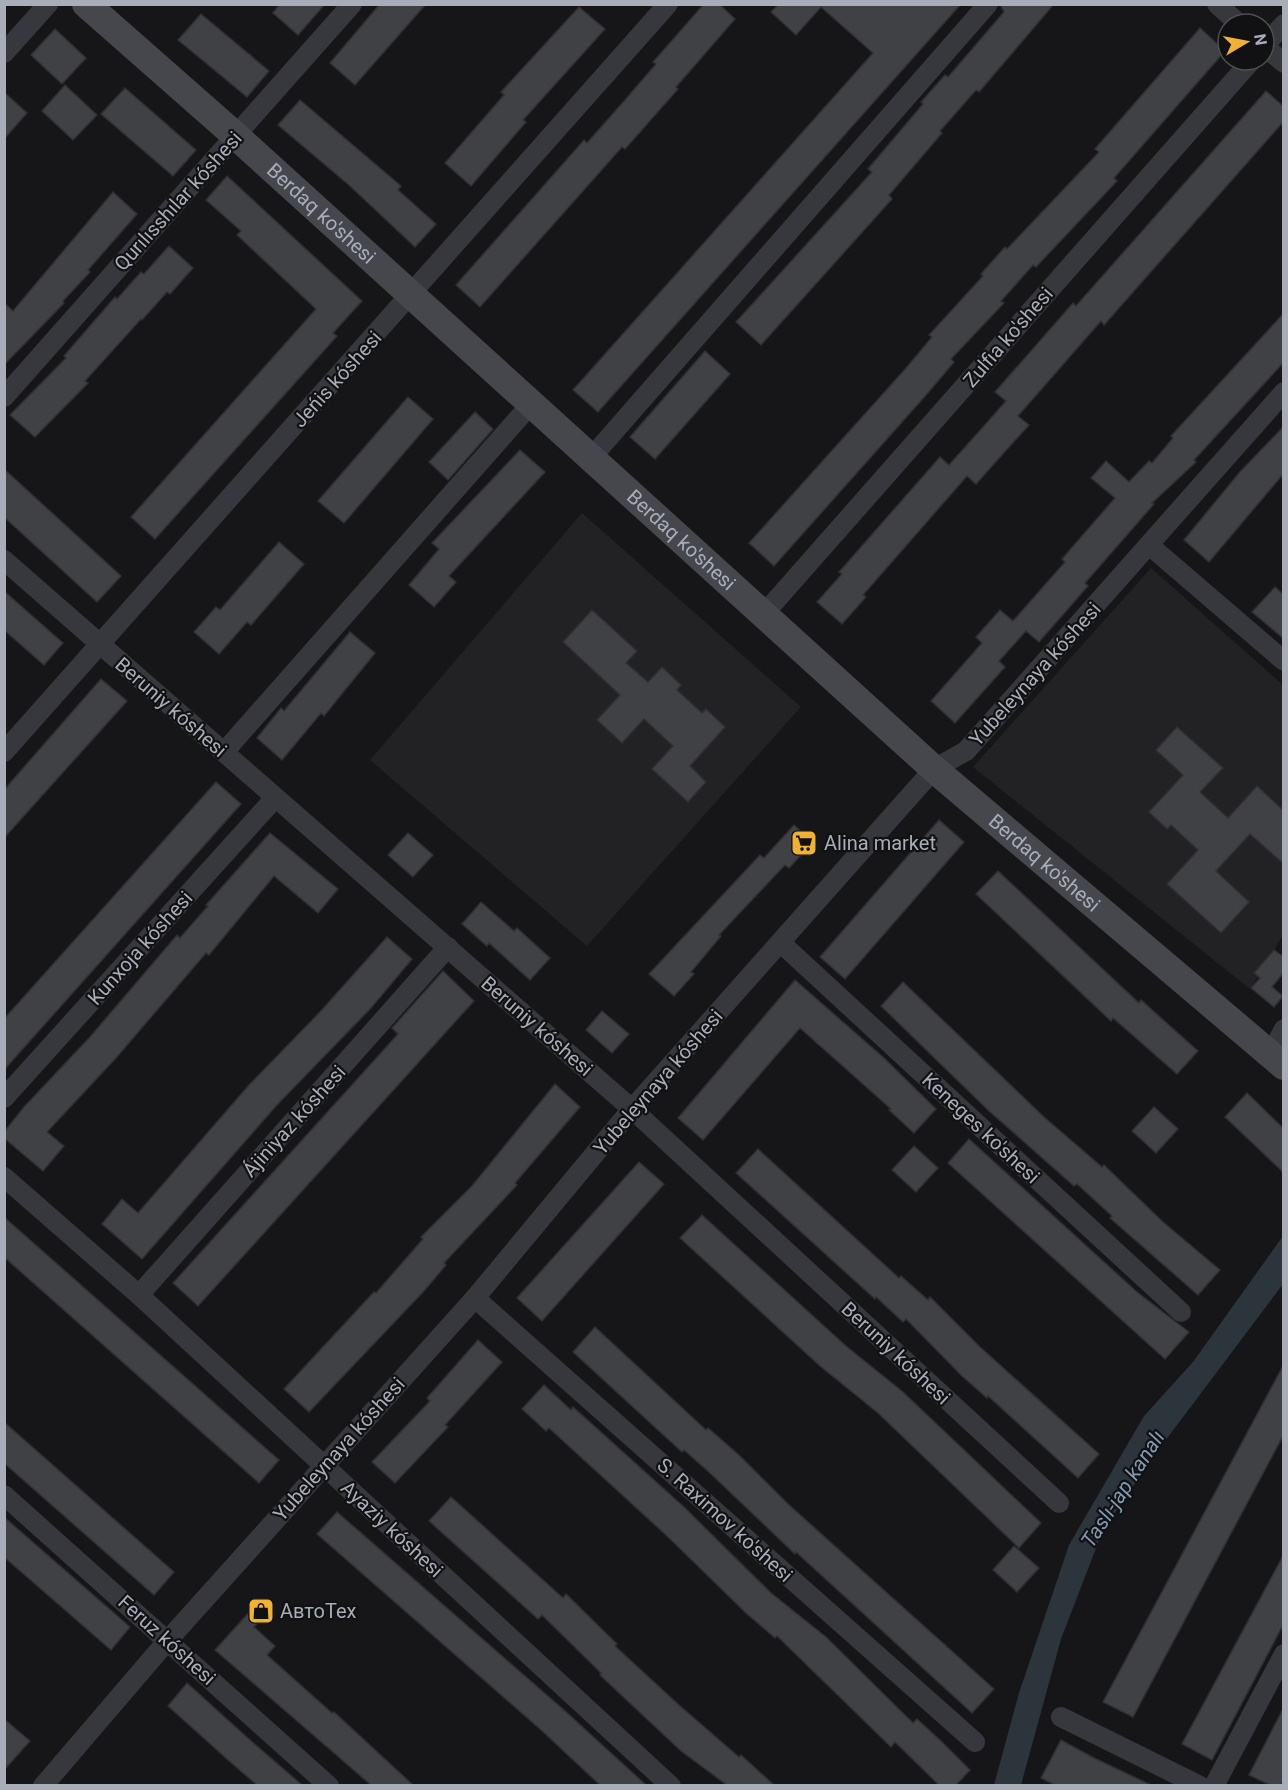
<svg xmlns="http://www.w3.org/2000/svg" width="1288" height="1790" font-family="Roboto,sans-serif">
	<style>
		.built { fill: #222225 }
		.water { fill: #2c353c }
		.building { fill: #404145; stroke: #303034; stroke-width: 1.5 }
		.lines { fill: none; stroke-linecap: round; stroke-linejoin: round }
		.street { stroke: #37383d; stroke-width: 20 }
		.secondary { stroke: #45474d; stroke-width: 28 }
		.labels { text-anchor: middle; stroke-width: 4.5; stroke-linejoin: round; paint-order: stroke }
		.street-label { font-size: 20px; fill: #a8adb8; stroke: #111113 }
		.poi-label { font-size: 20px; fill: #a8adb8; stroke: #111113; text-anchor: start }
		.water-label { font-size: 21px; font-style: italic; fill: #809bb2; stroke: #111113 }
	</style>
	<rect width="100%" height="100%" fill="#161618"/>
	<g class="built">
		<path d="M582 513 801 707 587 946 370 760Z"/>
		<path d="M1151 568 1283 685V935L1250 989 973 767Z"/>
	</g>
	<path class="water" d="M1283 1236V1284L1156 1453 1103 1530 1061 1639 1021 1785H994L1019 1693 1069 1545 1144 1416 1193 1362Z"/>
	<g class="building">
		<path d="M280 4H325L298 35 273 13Z"/>
		<path d="M380 4H426L355 85 330 63Z"/>
		<path d="M704 4H719L735 19 676 87 678 89 625 149 622 147 480 307 456 285 584 140 587 143 625 100 656 64 653 62Z"/>
		<path d="M779 4H961L598 412 573 390 873 53 821 7 796 35 771 12Z"/>
		<path d="M1000 4H1054L979 92 976 90 940 131 942 133 889 195 892 199 761 345 736 322 872 172 868 169 923 104 921 102 945 75 948 77 1004 12Z"/>
		<path d="M579 7 605 29 523 120 526 122 471 186 445 163 504 95 501 92Z"/>
		<path d="M201 14 269 71 247 97 178 40Z"/>
		<path d="M1200 28 1225 51 1114 178 1117 181 1036 267 1033 265 1001 301 1004 303 951 359 954 362 927 394 774 566 749 543 907 367 932 337 929 335 983 276 981 274 1005 247 1007 249 1099 152 1095 149Z"/>
		<path d="M55 29 86 58 62 84 31 55Z"/>
		<path d="M65 85 97 115 73 140 42 111Z"/>
		<path d="M125 88 196 150 173 176 101 114Z"/>
		<path d="M1266 91 1284 107V121L1104 325 1101 321 1018 416 1029 425 976 484 967 476 863 595 866 597 842 624 817 602 842 574 839 572 940 457 949 465 984 426 1006 401 995 392 1073 303 1076 306Z"/>
		<path d="M4 92 27 113 4 139Z"/>
		<path d="M300 100 401 186 398 190 436 224 415 247 350 186 278 125Z"/>
		<path d="M227 176 362 301 333 333 337 336 155 539 131 517 316 309 237 235 241 231 206 200Z"/>
		<path d="M113 192 137 214 88 270 90 272 63 301 64 303 4 365V303L13 311Z"/>
		<path d="M169 246 193 268 170 294 167 292 142 320 141 319 85 381 88 383 35 437 10 415 66 358 64 356 115 297 117 299 141 272 144 274Z"/>
		<path d="M1284 313V362L1194 460 1196 462 1152 503 1154 504 1085 583 1088 586 1039 642 1026 631 999 661 1005 667 955 723 931 701 982 643 976 637 1000 610 1013 621 1065 562 1062 559 1115 498 1091 478 1106 461 1129 482 1149 461 1152 463 1173 438 1171 436Z"/>
		<path d="M705 351 730 374 655 459 630 437Z"/>
		<path d="M408 397 433 419 344 523 318 501Z"/>
		<path d="M475 412 493 429 448 480 429 462Z"/>
		<path d="M1284 426V473L1209 562 1184 540 1239 473Z"/>
		<path d="M520 450 545 472 449 576 456 582 434 607 409 585 439 549 432 543Z"/>
		<path d="M4 469 121 576 97 602 4 517Z"/>
		<path d="M279 542 304 564 251 625 247 622 219 654 194 632 216 607 220 610Z"/>
		<path d="M1275 587 1284 595V639L1252 612Z"/>
		<path d="M4 591 63 643 44 665 4 630Z"/>
		<path d="M592 610 637 651 626 663 648 682 662 667 681 685 677 690 702 713 706 709 725 727 690 766 706 782 688 802 652 769 673 746 644 719 622 743 597 720 620 695 563 642Z"/>
		<path d="M350 632 375 653 324 716 321 713 282 760 257 738 281 708 284 711Z"/>
		<path d="M101 679 127 701 4 838V790Z"/>
		<path d="M1177 727 1223 768 1200 792 1228 818 1257 786 1284 811V864L1250 834 1216 871 1249 902 1221 933 1167 884 1198 850 1171 825 1167 829 1149 812 1183 775 1156 750Z"/>
		<path d="M216 782 241 804 4 1070V1019Z"/>
		<path d="M939 820 964 842 845 979 820 957Z"/>
		<path d="M794 825 813 842 789 868 785 865 719 935 721 936 691 972 694 974 674 996 649 974 760 855 764 858Z"/>
		<path d="M270 833 338 889 318 913 274 876 209 955 206 953 116 1058 47 1132 64 1146 43 1171 4 1138V1132L24 1107 90 1037 177 935 180 938 208 906 206 905Z"/>
		<path d="M408 833 433 855 413 877 388 855Z"/>
		<path d="M998 871 1139 1003 1141 1000 1198 1051 1177 1074 1113 1018 1111 1021 976 894Z"/>
		<path d="M481 902 514 931 517 928 550 958 530 980 489 943 487 946 462 924Z"/>
		<path d="M387 937 412 959 371 1008 277 1105 142 1259 102 1224 122 1199 138 1213 249 1085 320 1012Z"/>
		<path d="M1274 950 1284 957V972L1272 987 1283 996 1274 1007 1251 988 1260 978 1254 973Z"/>
		<path d="M443 971 474 1001 198 1306 173 1283 398 1034 392 1028Z"/>
		<path d="M795 980 884 1058 936 1109 914 1133 889 1110 891 1109 800 1028 703 1140 678 1118Z"/>
		<path d="M903 982 1044 1117 1102 1167 1104 1165 1163 1222 1220 1270 1198 1295 1110 1218 1112 1216 1077 1184 1074 1186 989 1111 881 1006Z"/>
		<path d="M602 1011 629 1034 612 1053 586 1030Z"/>
		<path d="M555 1084 580 1107 515 1183 517 1185 444 1263 446 1265 424 1291 309 1412 284 1389 374 1292 376 1293 423 1239 421 1237 472 1186Z"/>
		<path d="M1247 1093 1284 1129V1173L1225 1117Z"/>
		<path d="M1154 1107 1178 1129 1156 1153 1132 1131Z"/>
		<path d="M969 1139 1137 1292 1189 1332 1165 1359 948 1163Z"/>
		<path d="M914 1146 938 1168 916 1192 892 1170Z"/>
		<path d="M758 1149 899 1278 901 1276 928 1300 930 1297 980 1347 1099 1454 1078 1478 988 1396 987 1398 962 1376 906 1319 903 1322 876 1297 875 1299 736 1173Z"/>
		<path d="M639 1162 664 1184 542 1321 517 1298Z"/>
		<path d="M702 1215 846 1346 903 1392 1041 1523 1019 1548 878 1413 820 1366 680 1238Z"/>
		<path d="M4 1217 279 1460 259 1483 4 1257Z"/>
		<path d="M595 1327 706 1430 708 1428 739 1455 788 1504 994 1689 972 1713 796 1552 795 1554 711 1474 684 1450 682 1452 573 1352Z"/>
		<path d="M478 1340 502 1362 445 1425 448 1427 395 1483 372 1462 430 1401 427 1398Z"/>
		<path d="M1284 1364V1434L1133 1717 1103 1702Z"/>
		<path d="M544 1385 571 1410 573 1407 684 1507 771 1593 826 1637 913 1723 917 1719 941 1741 970 1770 956 1785H939L895 1742 891 1747 777 1636 775 1638 747 1614 666 1535 549 1428 546 1431 522 1409Z"/>
		<path d="M4 1422 174 1572 154 1595 4 1463Z"/>
		<path d="M451 1497 563 1598 566 1594 617 1644 615 1646 679 1705 739 1757 741 1755 774 1785H727L681 1751 600 1675 601 1673 542 1615 538 1619 429 1521Z"/>
		<path d="M337 1512 564 1710 646 1785H600L540 1729 317 1534Z"/>
		<path d="M4 1517 130 1627 111 1650 4 1557Z"/>
		<path d="M1014 1546 1039 1568 1017 1592 993 1570Z"/>
		<path d="M1284 1554V1623L1212 1760 1182 1744Z"/>
		<path d="M261 1599 271 1608 254 1627 275 1646 267 1655 332 1713 334 1712 413 1785H371L215 1650Z"/>
		<path d="M187 1683 250 1740 302 1785H257L228 1760 168 1706Z"/>
		<path d="M1284 1707V1780L1281 1785H1270L1249 1775Z"/>
		<path d="M4 1719 30 1741 4 1770Z"/>
		<path d="M1061 1740 1094 1758 1151 1785H1055L1041 1778Z"/>
	</g>
	<g class="lines">
		<g class="street">
			<path d="M1217 4 1239 24"/>
			<path d="M1264 46 1284 24"/>
			<path d="M1264 46 1284 63"/>
			<path d="M4 53 48 4"/>
			<path d="M4 397 352 4"/>
			<path d="M590 459 988 4"/>
			<path d="M1149 545 1284 661"/>
			<path d="M4 560 632 1109 1059 1503"/>
			<path d="M763 615 1252 60"/>
			<path d="M4 752 668 4"/>
			<path d="M224 752 531 404"/>
			<path d="M781 943 1181 1312"/>
			<path d="M1269 1057 1284 1029"/>
			<path d="M4 1098 275 798"/>
			<path d="M4 1177 139 1295 671 1786"/>
			<path d="M139 1295 448 947"/>
			<path d="M475 1298 975 1742"/>
			<path d="M4 1495 329 1786"/>
			<path d="M1061 1717 1200 1786"/>
			<path d="M43 1786 168 1640 475 1298 632 1109 934 769 966 751 1284 392"/>
			<path d="M1214 1786 1284 1654"/>
		</g>
		<path class="secondary" id="s1" d="M86 4 236 136 934 769 1284 1066"/>
	</g>
	<defs>
		<g id="supermarket-square" transform="scale(1.35)"><rect x="-9" y="-9" width="18" height="18" rx="4" fill="#efb237" stroke="#111113"/><path d="M-6-5.5h2.5l.6 2H6L4.5 2H-2.5L-4.4-4H-6ZM-1.5 3.2a1.3 1.3 0 1 0 .1 0ZM3 3.2a1.3 1.3 0 1 0 .1 0Z" fill="#111"/></g>
		<g id="shop-square" transform="scale(1.35)"><rect x="-9" y="-9" width="18" height="18" rx="4" fill="#efb237" stroke="#111113"/><path d="M-5-2.5h2.3a2.7 3.5 0 0 1 5.4 0H5L5.5 6h-11ZM-1.5-2.5h3a1.5 2.3 0 0 0-3 0Z" fill="#111"/></g>
	</defs>
	<g fill-rule="evenodd">
		<use href="#supermarket-square" x="804" y="843"/>
		<use href="#shop-square" x="261" y="1611"/>
	</g>
	<g class="labels">
		<g class="street-label">
			<text transform="translate(178 201) rotate(-48)" y="7">Qurılısshılar kóshesi</text>
			<text dy="7" stroke="none"><textPath href="#s1" startOffset="315">Berdaq ko'shesi</textPath></text>
			<text transform="translate(1008 337) rotate(-49)" y="7">Zulfia ko'shesi</text>
			<text transform="translate(337 379) rotate(-48)" y="7">Jeńis kóshesi</text>
			<text dy="7" stroke="none"><textPath href="#s1" startOffset="801">Berdaq ko'shesi</textPath></text>
			<text transform="translate(1035 674) rotate(-48)" y="7">Yubeleynaya kóshesi</text>
			<text transform="translate(171 707) rotate(41)" y="7">Beruniy kóshesi</text>
			<text dy="7" stroke="none"><textPath href="#s1" startOffset="1287">Berdaq ko'shesi</textPath></text>
			<text transform="translate(140 948) rotate(-48)" y="7">Kunxoja kóshesi</text>
			<text transform="translate(537 1026) rotate(41)" y="7">Beruniy kóshesi</text>
			<text transform="translate(658 1082) rotate(-49)" y="7">Yubeleynaya kóshesi</text>
			<text transform="translate(294 1121) rotate(-48)" y="7">Ájiniyaz kóshesi</text>
			<text transform="translate(981 1128) rotate(43)" y="7">Keneges ko'shesi</text>
			<text transform="translate(896 1353) rotate(43)" y="7">Beruniy kóshesi</text>
			<text transform="translate(339 1449) rotate(-48)" y="7">Yubeleynaya kóshesi</text>
			<text transform="translate(725 1520) rotate(42)" y="7">S. Raximov ko'shesi</text>
			<text transform="translate(392 1529) rotate(43)" y="7">Ayaziy kóshesi</text>
			<text transform="translate(167 1640) rotate(42)" y="7">Feruz kóshesi</text>
		</g>
		<g class="poi-label">
			<text x="824" y="850">Alina market</text>
			<text x="280" y="1618">АвтоТех</text>
		</g>
		<g class="water-label">
			<text transform="translate(1123 1489) rotate(-57)" y="7">Taslı-jap kanalı</text>
		</g>
	</g>
	<rect width="1288" height="1790" fill="none" stroke="#a8adb8" stroke-width="12"/>
	<g transform="translate(1246 42) rotate(80)"><circle r="28" fill="#111113" stroke="#4d4f55" stroke-width="1.5"/>
	<path d="M0-4.5L10 22L0 15L-10 22Z" fill="#efb237"/>
	<text y="-9" font-size="16" font-weight="bold" text-anchor="middle" fill="#a8adb8">N</text>
	</g>
</svg>
